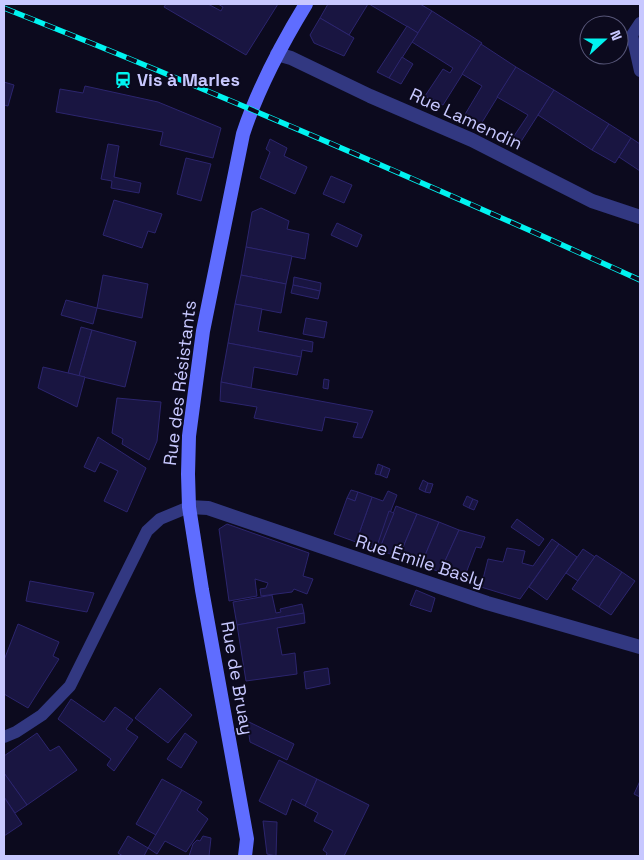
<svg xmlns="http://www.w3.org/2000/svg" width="644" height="860" font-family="'Space Grotesk',sans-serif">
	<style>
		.building { fill: #191541; stroke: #2c256e }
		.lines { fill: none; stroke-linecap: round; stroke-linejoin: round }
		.service { stroke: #323881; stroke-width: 12 }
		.minor { stroke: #323881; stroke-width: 14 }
		.secondary { stroke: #5f6dff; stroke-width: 14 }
		.rail-casing { stroke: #00f3f0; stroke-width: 5.5 }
		.rail { stroke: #0c0a1e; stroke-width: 4; stroke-dasharray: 11; stroke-linecap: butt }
		.labels { text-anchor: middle; stroke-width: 4; stroke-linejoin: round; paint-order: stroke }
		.poi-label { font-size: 18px; font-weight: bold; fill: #c8c8ff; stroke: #0c0a1e; text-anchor: start }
		.street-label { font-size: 18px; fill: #c8c8ff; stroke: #0c0a1e }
	</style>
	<rect width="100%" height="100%" fill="#0c0a1e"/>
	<g class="building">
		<path d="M166 4H208L221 11 223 7 218 4H278L246 55 164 7Z"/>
		<path d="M328 4H368L349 35 320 18Z"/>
		<path d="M369 4H420L432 11 418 33Z"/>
		<path d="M432 11 482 43 443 105 425 96 443 69 450 73 453 68 412 42Z"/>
		<path d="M320 18 354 38 344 56 314 43 310 35Z"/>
		<path d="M407 26 418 33 389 78 377 72Z"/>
		<path d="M481 44 516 67 481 124 464 116 482 86 462 74Z"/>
		<path d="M402 57 413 64 401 84 389 78Z"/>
		<path d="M516 67 554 90 520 143 512 139 528 115 497 97Z"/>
		<path d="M4 82 14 85 8 106 4 105Z"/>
		<path d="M85 86 158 102 221 128 213 158 160 145 163 132 56 112 60 89 83 93Z"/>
		<path d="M554 90 609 124 592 150 538 115Z"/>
		<path d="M609 124 631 138 615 163 592 150Z"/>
		<path d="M631 138 640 144V171L619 157Z"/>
		<path d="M270 139 287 148 284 156 307 167 295 194 260 178 270 152 266 149Z"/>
		<path d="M108 144 119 146 114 177 141 183 139 193 111 188 112 181 101 179Z"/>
		<path d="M186 158 211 164 201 201 177 194Z"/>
		<path d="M331 176 352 185 344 203 323 194Z"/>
		<path d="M114 200 162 214 155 233 148 231 142 248 103 235Z"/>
		<path d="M261 208 289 221 287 229 309 234 305 259 246 247 252 212Z"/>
		<path d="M337 223 362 235 357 247 331 235Z"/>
		<path d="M246 247 292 256 286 284 241 275Z"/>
		<path d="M103 275 148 284 142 318 97 308Z"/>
		<path d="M241 275 286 284 281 313 235 304Z"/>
		<path d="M294 277 321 283 320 291 293 285Z"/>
		<path d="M293 285 320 291 318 299 291 293Z"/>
		<path d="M66 300 97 308 93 324 61 315Z"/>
		<path d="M235 304 262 309 258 331 313 342 312 352 302 350 301 357 228 343Z"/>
		<path d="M306 318 327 322 324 338 303 334Z"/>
		<path d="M81 327 92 330 79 376 68 373Z"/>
		<path d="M92 330 136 342 125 387 79 376Z"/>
		<path d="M228 343 301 357 297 375 254 367 251 388 221 382Z"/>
		<path d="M43 367 85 377 77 407 38 388Z"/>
		<path d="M324 379 329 380 328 389 323 388Z"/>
		<path d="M221 382 251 388 373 411 362 438 353 437 358 423 325 417 322 431 254 418 257 407 220 401Z"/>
		<path d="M117 398 161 402 157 441 149 460 122 444 123 439 112 433Z"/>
		<path d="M98 437 146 468 127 512 104 501 118 471 100 462 95 472 84 467Z"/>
		<path d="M378 464 383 466 380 475 375 474Z"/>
		<path d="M383 466 390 469 387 478 380 475Z"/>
		<path d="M423 480 428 483 425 492 419 489Z"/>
		<path d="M428 483 433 484 430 493 425 492Z"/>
		<path d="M351 490 358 492 355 501 347 498Z"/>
		<path d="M388 491 397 495 376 549 356 542 372 497 383 501Z"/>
		<path d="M358 492 372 497 356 542 334 534 347 498 355 501Z"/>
		<path d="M467 496 473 499 469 508 463 505Z"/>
		<path d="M473 499 478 501 474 510 469 508Z"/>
		<path d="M396 506 417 514 399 557 379 550Z"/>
		<path d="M389 511 394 513 379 550 376 549Z"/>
		<path d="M417 514 439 522 421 565 399 557Z"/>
		<path d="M517 519 544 539 539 546 511 527Z"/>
		<path d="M439 522 459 530 440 572 421 565Z"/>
		<path d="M227 524 309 553 303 576 313 579 307 594 294 589 292 592 261 596 260 589 266 588 268 583 255 579 257 596 229 601 219 529Z"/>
		<path d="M459 530 485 537 481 548 476 547 463 581 440 572Z"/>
		<path d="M552 539 559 544 520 599 481 587 488 559 503 562 507 548 525 551 522 563 533 566Z"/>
		<path d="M559 544 577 557 547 600 529 587Z"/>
		<path d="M583 549 595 557 578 581 566 573Z"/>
		<path d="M596 555 622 572 599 607 572 589Z"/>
		<path d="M622 572 635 581 611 615 599 607Z"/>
		<path d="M30 581 94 593 87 612 26 601Z"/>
		<path d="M416 590 435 598 431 612 410 605Z"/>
		<path d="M272 595 276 613 281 612 280 609 302 604 304 613 237 625 233 602Z"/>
		<path d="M304 613 305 623 277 628 282 655 295 653 297 674 246 681 237 625Z"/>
		<path d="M18 624 59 642 53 656 59 659 28 708 4 694V660Z"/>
		<path d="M328 668 330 684 306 689 304 672Z"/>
		<path d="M160 688 192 715 168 743 135 718Z"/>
		<path d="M71 699 104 722 115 707 133 720 126 729 138 737 114 771 107 765 111 759 58 719Z"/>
		<path d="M247 721 294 744 287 760 250 742Z"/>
		<path d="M37 733 50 751 59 746 77 770 27 805 4 773V756Z"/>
		<path d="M185 733 197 742 181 768 167 759Z"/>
		<path d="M279 760 317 779 305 806 292 799 286 815 259 801Z"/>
		<path d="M4 773 27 805 15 813 4 797Z"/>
		<path d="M162 779 182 790 156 835 136 824Z"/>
		<path d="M317 779 369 805 344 856H326L327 853 323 850 333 831 314 821 318 813 305 806Z"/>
		<path d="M640 781V797L634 794Z"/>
		<path d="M182 790 202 802 197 810 208 819 186 852 165 841 157 854 148 848Z"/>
		<path d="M4 797 22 824 4 836Z"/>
		<path d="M263 821 277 822 276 856 267 854Z"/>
		<path d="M128 836 148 848 144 856H123L118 853Z"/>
		<path d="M203 836 211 838 209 856H189L193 844 197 840 200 841Z"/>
	</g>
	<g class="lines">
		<g class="service">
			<path d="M640 23 632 35 640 71"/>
			<path d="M4 737 16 732 42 715 70 686 147 531 160 519 189 507"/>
		</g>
		<g class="minor">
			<path d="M277 54 291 58 370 96 472 140 592 201 640 217"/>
			<path d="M189 507 208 508 487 603 640 647"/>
		</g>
		<path class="secondary" d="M245 856 247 839 202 590 189 507 188 474 189 436 203 331 243 134C258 88 281 45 306 4"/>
		<g class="rail-casing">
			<path id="rail" d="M4 8C218 93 430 185 640 280"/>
		</g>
		<use href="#rail" class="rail"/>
	</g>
	<defs>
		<g id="station-bare" transform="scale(1.35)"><path d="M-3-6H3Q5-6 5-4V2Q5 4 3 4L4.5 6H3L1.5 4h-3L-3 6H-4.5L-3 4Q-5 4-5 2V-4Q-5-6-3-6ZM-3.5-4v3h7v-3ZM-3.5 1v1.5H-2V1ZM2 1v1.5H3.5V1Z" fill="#00f3f0" stroke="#0c0a1e" stroke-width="2.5" paint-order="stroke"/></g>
	</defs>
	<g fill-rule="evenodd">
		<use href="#station-bare" x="123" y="80"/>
	</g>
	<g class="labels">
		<g class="poi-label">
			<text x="137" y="86">Vis à Marles</text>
		</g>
		<g class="street-label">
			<text transform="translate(466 119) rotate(25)" y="6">Rue Lamendin</text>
			<text transform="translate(180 383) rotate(-83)" y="6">Rue des Résistants</text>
			<text transform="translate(420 561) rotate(18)" y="6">Rue Émile Basly</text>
			<text transform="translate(237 678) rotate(80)" y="6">Rue de Bruay</text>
		</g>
	</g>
	<rect width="644" height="860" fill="none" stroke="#c8c8ff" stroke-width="10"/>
	<g transform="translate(604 40) rotate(69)"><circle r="24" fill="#0c0a1e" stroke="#575678"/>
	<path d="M0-4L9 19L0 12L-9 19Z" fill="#00f3f0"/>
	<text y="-8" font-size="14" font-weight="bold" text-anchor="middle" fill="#c8c8ff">N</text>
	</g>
</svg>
